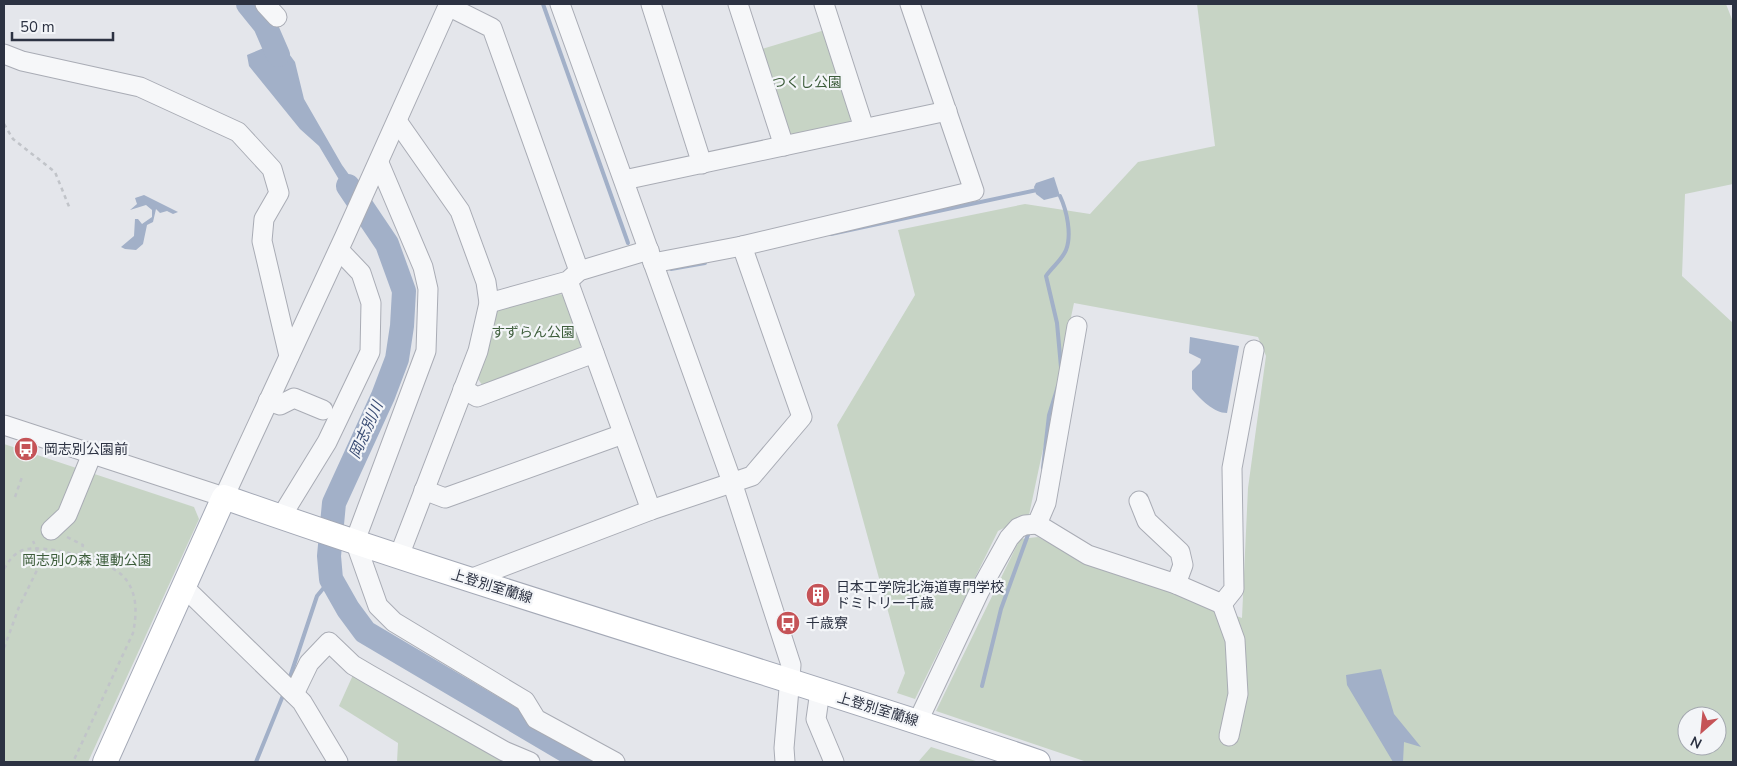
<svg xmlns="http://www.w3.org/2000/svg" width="1737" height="766" font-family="'Nunito Sans','Noto Sans JP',sans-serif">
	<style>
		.green { fill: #c7d4c5; fill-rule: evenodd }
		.water { fill: #a2b0c8 }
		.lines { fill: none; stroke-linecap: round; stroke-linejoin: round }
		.stream { stroke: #a2b0c8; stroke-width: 4 }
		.river { stroke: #a2b0c8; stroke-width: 24 }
		.minor-casing { stroke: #a9acb5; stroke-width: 21 }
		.major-casing { stroke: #a4a9b6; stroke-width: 26 }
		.path { stroke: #c1c4c9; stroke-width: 2.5; stroke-dasharray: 4 4; stroke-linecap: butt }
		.minor { stroke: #f6f7f9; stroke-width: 19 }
		.major { stroke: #fff; stroke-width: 24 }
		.labels { text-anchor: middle; stroke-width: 4.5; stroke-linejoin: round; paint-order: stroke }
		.park-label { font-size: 14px; fill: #3d5d3b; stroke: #f3f5f8 }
		.poi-label { font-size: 14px; fill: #2c3242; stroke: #f3f5f8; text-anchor: start }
		.street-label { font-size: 14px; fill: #2c3242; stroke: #f3f5f8 }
		.water-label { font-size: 15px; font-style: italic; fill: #394c73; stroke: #f3f5f8 }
	</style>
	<rect width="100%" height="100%" fill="#e4e6eb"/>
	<g class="green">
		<path d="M1197 4H1726L1733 22V184L1685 194 1682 276 1733 323V762H1087L936 711 1020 539 1038 537 1080 560 1242 618 1248 488 1266 356 1258 337 1074 303 1029 515 998 531 915 699 897 693 905 673 837 425 915 295 898 230 1025 204 1090 214 1138 162 1215 146ZM1687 716H1717V746H1687Z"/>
		<path d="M825 30 853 115 847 126 796 136 788 132 762 49Z"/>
		<path d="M551 290 567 297 582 342 578 351 483 386 475 375 497 310Z"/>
		<path d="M4 444 194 507 199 519 88 762H4Z"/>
		<path d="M353 675 503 762H397L398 743 339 706Z"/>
		<path d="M931 747 979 762H918Z"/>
	</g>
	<g class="water">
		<path d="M268 25 295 62 304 99 342 165 360 190 351 210 347 193 319 146 300 129 249 66 247 55 266 47 263 28Z"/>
		<path d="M1054 177 1060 196 1044 200 1036 194 1034 187 1036 183Z"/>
		<path d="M144 195 178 212 173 214 167 211 160 213 156 209 153 222 147 225 143 244 136 250 125 249 121 247 134 236 135 219H138L142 224 152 217V210L146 205 130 210 137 204 135 198Z"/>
		<path d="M1190 337 1239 346 1227 413C1214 413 1200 399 1192 389V371L1200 363 1201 359 1189 353Z"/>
		<path d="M1381 669 1394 714 1421 747 1404 742 1403 762H1393L1347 685 1346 675Z"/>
	</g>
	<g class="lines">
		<g class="stream">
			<path d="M543 4 628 243"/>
			<path d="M1060 196C1067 211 1072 235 1066 250 1062 260 1052 267 1046 276L1057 323 1061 367"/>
			<path d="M831 234 1037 190"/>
			<path d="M671 269 705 263"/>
			<path d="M1043 468 1049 415 1058 386"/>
			<path d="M290 677 317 596 331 579"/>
			<path d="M982 686 1001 609 1029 532"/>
			<path d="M256 762 284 693"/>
		</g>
		<g class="river">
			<path d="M248 4 265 25 278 55"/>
			<path d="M348 186 387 244 404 291 402 326 397 359 383 396 334 503 329 556 331 579 348 609 365 632 585 762"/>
		</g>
		<g class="minor-casing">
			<g id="minor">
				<path d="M265 4 277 17"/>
				<path d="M560 4 732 482 791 665 784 748 785 762"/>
				<path d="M651 4 702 164"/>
				<path d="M738 4 784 146"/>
				<path d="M824 4 864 128"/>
				<path d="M448 6 492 28 579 271"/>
				<path d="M4 54 22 61 140 87 238 132 272 169 279 193 264 219 262 241 289 356"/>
				<path d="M397 121 460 211 486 282 489 303 478 351 399 556"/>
				<path d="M379 163 423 267 428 289 426 351 355 541 378 606 394 622 525 701 536 719 615 762"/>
				<path d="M624 180 947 111"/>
				<path d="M653 263 742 246 974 191 910 4"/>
				<path d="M568 281 651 510"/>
				<path d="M489 303 568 281 579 271 649 250"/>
				<path d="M463 389 477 397 594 353"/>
				<path d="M268 401 280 405 294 398 323 410"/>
				<path d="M4 425 224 497 344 238 449 4"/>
				<path d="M424 490 445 498 623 434"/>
				<path d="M1139 501 1147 521 1180 552 1183 565 1176 584"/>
				<path d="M281 517 327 442 370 352 371 303 361 273 339 250"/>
				<path d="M1037 524 1088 555 1176 584 1222 604 1234 589 1232 468 1254 350"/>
				<path d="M51 530 67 515 92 454"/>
				<path d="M470 579 651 510 752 476 802 417 742 246"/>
				<path d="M185 588 302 702 338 762"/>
				<path d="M1222 604 1235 640 1238 694 1229 736"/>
				<path d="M820 691 816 719 834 762"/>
				<path d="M294 694 309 663 329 642 353 665 370 675 504 751 530 762"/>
				<path d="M918 721 979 592 1009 538 1018 528 1025 525 1037 524 1046 503 1077 326"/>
			</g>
		</g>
		<g class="major-casing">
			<path id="major" d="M105 762 224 497C493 592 768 670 1038 762"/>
		</g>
		<g class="path">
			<path d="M4 124 13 139 55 172 70 209"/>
			<path d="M15 497 22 477"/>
			<path d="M67 537 83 545 80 555"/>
			<path d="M4 569C9 561 13 554 23 550 43 543 106 560 122 575 138 591 137 613 133 633L73 762"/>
			<path d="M4 648 19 607 39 566 37 550 33 541"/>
		</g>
		<use href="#minor" class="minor"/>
		<use href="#major" class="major"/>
	</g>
	<defs>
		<g id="bus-disc" transform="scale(1.25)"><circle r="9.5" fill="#c55357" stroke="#f3f5f8"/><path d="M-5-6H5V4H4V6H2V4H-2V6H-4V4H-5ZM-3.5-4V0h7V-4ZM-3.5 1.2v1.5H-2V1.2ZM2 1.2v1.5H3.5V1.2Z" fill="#fff"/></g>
		<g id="building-disc" transform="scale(1.25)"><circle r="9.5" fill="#c55357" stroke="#f3f5f8"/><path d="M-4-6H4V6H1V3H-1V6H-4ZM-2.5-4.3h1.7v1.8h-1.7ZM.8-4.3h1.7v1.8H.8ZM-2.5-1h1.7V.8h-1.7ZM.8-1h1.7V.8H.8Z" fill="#fff"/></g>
	</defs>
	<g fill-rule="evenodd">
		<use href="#bus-disc" x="26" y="449"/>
		<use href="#building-disc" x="818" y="595"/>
		<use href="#bus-disc" x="788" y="623"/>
	</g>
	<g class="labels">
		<g class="park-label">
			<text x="807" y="87">つくし公園</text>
			<text x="533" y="337">すずらん公園</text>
			<text x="87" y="565">岡志別の森 運動公園</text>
		</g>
		<g class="poi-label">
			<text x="44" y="454">岡志別公園前</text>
			<text x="836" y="592">日本工学院北海道専門学校<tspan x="836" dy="16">ドミトリー千歳</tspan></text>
			<text x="806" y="628">千歳寮</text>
		</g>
		<g class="street-label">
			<text transform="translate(492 586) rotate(17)" y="5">上登別室蘭線</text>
			<text transform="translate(878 709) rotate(17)" y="5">上登別室蘭線</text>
		</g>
		<g class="water-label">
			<text transform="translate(366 430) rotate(-66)" y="5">岡志別川</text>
		</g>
	</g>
	<rect width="1737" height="766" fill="none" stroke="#2c3242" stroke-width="10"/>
	<g transform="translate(1702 731) rotate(207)"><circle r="24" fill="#f3f5f8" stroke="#a3a7af"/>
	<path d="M0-4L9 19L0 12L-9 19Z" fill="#c55357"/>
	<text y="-8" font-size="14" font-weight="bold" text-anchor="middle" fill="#2c3242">N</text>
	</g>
	<path d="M12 32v8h101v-8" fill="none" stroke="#2c3242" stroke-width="2.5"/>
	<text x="20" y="32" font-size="15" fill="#2c3242" stroke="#f3f5f8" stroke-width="4" paint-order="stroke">50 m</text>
</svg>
